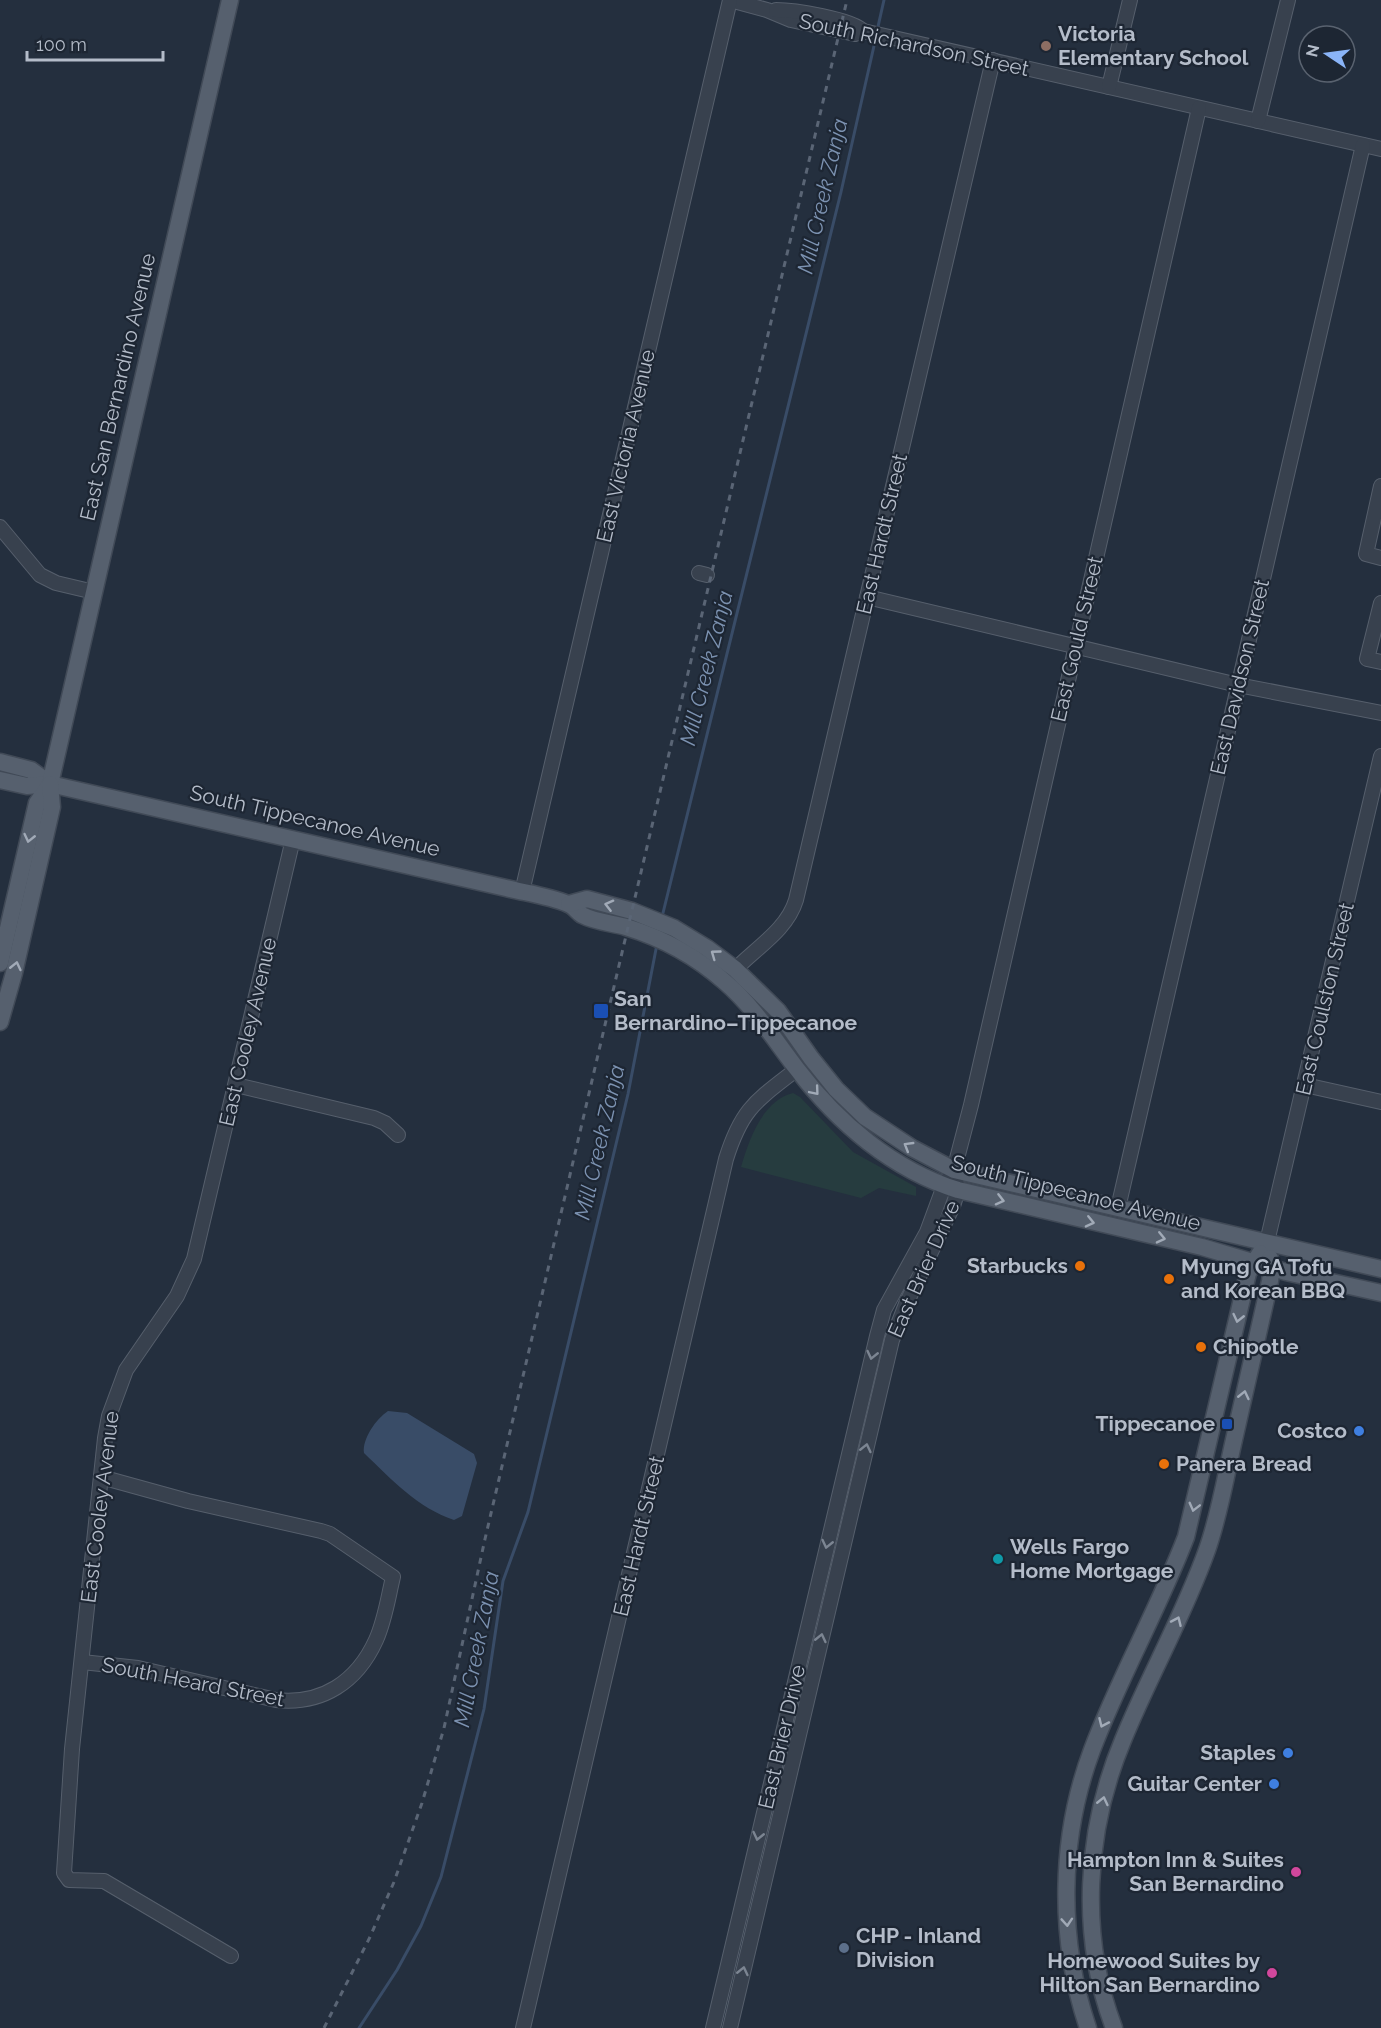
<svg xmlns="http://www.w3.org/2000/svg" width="1381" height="2028" font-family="Raleway,sans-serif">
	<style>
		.green { fill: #263c3f }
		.water { fill: #394c67 }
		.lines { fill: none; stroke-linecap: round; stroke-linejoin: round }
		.stream { stroke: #394c67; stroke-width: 3 }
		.minor-casing { stroke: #565f6c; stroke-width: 16 }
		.major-casing { stroke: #414a57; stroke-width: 19 }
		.minor { stroke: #38414e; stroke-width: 14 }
		.major { stroke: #56606e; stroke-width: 16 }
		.rail { stroke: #5a6575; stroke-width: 3; stroke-dasharray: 6 6; stroke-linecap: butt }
		.oneway { stroke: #a1aab7 }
		.oneway2 { stroke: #7c8592 }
		.education-dot { fill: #8d6e63; stroke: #1d2633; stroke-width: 2 }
		.transit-dot { fill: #1a4fb4; stroke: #1d2633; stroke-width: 2 }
		.food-dot { fill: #e8710a; stroke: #1d2633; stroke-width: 2 }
		.shop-dot { fill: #3f7fe0; stroke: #1d2633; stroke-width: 2 }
		.culture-dot { fill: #0f9aa8; stroke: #1d2633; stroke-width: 2 }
		.hotel-dot { fill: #d1479c; stroke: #1d2633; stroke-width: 2 }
		.service-dot { fill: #5c6f8a; stroke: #1d2633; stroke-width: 2 }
		.labels { text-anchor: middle; stroke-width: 4.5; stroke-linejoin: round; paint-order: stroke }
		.poi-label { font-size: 21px; font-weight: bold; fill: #b4bcc9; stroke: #1d2633; text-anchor: start }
		.street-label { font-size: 21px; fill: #b4bcc9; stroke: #1d2633 }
		.water-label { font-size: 22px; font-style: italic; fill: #7c92b1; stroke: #1d2633 }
	</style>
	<rect width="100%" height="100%" fill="#242f3e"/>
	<path class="green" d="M793 1093 800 1097 853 1152 916 1187V1196L879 1188 861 1198 741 1167C749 1140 762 1101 793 1093Z"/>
	<path class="water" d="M388 1411 407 1413 474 1454 477 1463 462 1516 454 1520C418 1508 391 1479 364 1453 362 1439 376 1419 388 1411Z"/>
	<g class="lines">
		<g class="stream">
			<path d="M877 31 884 0"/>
			<path d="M662 917 841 192 876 37"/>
			<path d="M359 2028 397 1970 421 1926 441 1877 484 1709 503 1581 528 1512 628 1094 657 944"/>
		</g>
		<g class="minor-casing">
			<g id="minor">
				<path d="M730 0 767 10 791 20 855 34 863 31 1381 149"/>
				<path d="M776 10C794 10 852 19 863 31"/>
				<path d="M1109 87 1130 0"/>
				<path d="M1258 121 1288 0"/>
				<path d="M1381 486 1366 554 1381 558"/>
				<path d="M0 527 40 575 56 583 94 592"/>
				<path d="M699 573 707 575"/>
				<path d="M867 597 1238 685 1381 713"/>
				<path d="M1381 603 1367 659 1381 662"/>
				<path d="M522 892 730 0"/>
				<path d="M728 977C750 951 786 933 796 900L993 60"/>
				<path d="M236 1085 374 1118 385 1123 398 1135"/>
				<path d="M1305 1085 1381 1102"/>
				<path d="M1118 1208 1363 145"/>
				<path d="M1267 1242 1381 756"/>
				<path d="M82 1662 138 1668 276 1700C322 1705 357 1682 376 1640 385 1620 388 1598 393 1577L330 1534 321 1531 188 1501 101 1477"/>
				<path d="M231 1956 104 1881 69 1880 64 1873 72 1749 105 1438 109 1416 126 1370 177 1296 194 1259 293 839"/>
				<path d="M523 2028 726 1159C742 1108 756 1101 797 1069"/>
				<path d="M713 2028 877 1336 884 1310 927 1232 944 1186 954 1170 971 1105 1199 108"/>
				<path d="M730 2028 892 1340 906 1304 953 1206 958 1190 956 1181"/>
			</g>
		</g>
		<g class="major-casing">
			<g id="major">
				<path d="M0 762 31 770 50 784"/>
				<path d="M0 780 27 786 50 784 506 888C526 893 549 896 568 904 574 906 577 912 582 915 595 922 612 923 626 927 662 938 697 957 725 982 754 1007 774 1039 797 1069 838 1123 893 1170 958 1190L1202 1247 1286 1272 1381 1293"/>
				<path d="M569 904 587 899 632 911 674 928 707 948 735 969 778 1011 811 1058 836 1089 865 1117 912 1148 954 1170 1381 1269"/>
				<path d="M0 963 37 803 50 784 230 0"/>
				<path d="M0 1022 14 973 52 807 50 784"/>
				<path d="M1088 2028C1058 1939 1059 1838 1092 1750 1119 1678 1158 1610 1186 1537L1248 1273 1260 1253"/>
				<path d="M1114 2028C1079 1936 1085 1831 1123 1740 1149 1676 1184 1615 1207 1550 1219 1516 1225 1480 1233 1444 1245 1390 1258 1335 1270 1281L1272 1267 1270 1258"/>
			</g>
		</g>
		<use href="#minor" class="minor"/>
		<use href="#major" class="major"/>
		<path class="rail" d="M324 2028 370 1937 394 1882 422 1803 444 1728 485 1539 608 1012 847 0"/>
	</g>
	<defs><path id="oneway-chevron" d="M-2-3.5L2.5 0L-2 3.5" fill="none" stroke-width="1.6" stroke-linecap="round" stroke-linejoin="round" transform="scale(1.5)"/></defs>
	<g class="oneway">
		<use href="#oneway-chevron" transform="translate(29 838) rotate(103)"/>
		<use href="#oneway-chevron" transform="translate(609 905) rotate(-166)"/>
		<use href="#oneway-chevron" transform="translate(715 954) rotate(-144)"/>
		<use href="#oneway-chevron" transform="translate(16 966) rotate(-77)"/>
		<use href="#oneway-chevron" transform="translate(815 1091) rotate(50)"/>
		<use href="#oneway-chevron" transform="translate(908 1146) rotate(-149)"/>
		<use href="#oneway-chevron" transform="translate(1000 1200) rotate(14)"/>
		<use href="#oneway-chevron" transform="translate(1090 1222) rotate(13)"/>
		<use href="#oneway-chevron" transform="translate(1161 1238) rotate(13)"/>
		<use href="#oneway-chevron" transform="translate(1238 1318) rotate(103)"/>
		<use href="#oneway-chevron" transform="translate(1244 1395) rotate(-77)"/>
		<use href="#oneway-chevron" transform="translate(1194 1507) rotate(104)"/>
		<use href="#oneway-chevron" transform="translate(1177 1621) rotate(-66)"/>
		<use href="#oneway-chevron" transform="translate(1103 1723) rotate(114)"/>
		<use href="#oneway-chevron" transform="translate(1103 1801) rotate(-77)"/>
		<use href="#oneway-chevron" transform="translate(1067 1922) rotate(86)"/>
	</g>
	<g class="oneway2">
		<use href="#oneway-chevron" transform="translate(872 1355) rotate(103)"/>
		<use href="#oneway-chevron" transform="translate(866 1448) rotate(-77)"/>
		<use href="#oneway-chevron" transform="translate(827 1544) rotate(103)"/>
		<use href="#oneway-chevron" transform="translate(821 1638) rotate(-77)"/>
		<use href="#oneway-chevron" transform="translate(758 1836) rotate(103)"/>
		<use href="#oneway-chevron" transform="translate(743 1971) rotate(-77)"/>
	</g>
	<circle class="education-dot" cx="1046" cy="46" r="6"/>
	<g class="transit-dot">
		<rect x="593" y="1003" width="16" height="16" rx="3"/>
		<rect x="1221" y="1418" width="12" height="12" rx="3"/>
	</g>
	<g class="food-dot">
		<circle cx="1080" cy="1266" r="6"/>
		<circle cx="1169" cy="1279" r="6"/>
		<circle cx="1201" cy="1347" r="6"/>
		<circle cx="1164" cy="1464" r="6"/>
	</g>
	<g class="shop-dot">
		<circle cx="1359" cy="1431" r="6"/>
		<circle cx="1288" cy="1753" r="6"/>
		<circle cx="1274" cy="1784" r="6"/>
	</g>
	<circle class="culture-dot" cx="998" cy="1559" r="6"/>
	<g class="hotel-dot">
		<circle cx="1296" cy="1872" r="6"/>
		<circle cx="1272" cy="1973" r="6"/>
	</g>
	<circle class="service-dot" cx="844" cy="1948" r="6"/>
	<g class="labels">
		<g class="poi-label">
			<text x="1058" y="41">Victoria<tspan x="1058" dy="24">Elementary School</tspan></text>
			<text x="614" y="1006">San<tspan x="614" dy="24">Bernardino–Tippecanoe</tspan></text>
			<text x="1068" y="1273" text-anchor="end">Starbucks</text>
			<text x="1181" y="1274">Myung GA Tofu<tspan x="1181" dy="24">and Korean BBQ</tspan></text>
			<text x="1213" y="1354">Chipotle</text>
			<text x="1215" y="1431" text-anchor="end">Tippecanoe</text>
			<text x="1347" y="1438" text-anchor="end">Costco</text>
			<text x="1176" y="1471">Panera Bread</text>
			<text x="1010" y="1554">Wells Fargo<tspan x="1010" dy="24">Home Mortgage</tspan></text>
			<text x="1276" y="1760" text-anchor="end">Staples</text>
			<text x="1262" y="1791" text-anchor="end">Guitar Center</text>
			<text x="1284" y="1867" text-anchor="end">Hampton Inn &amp; Suites<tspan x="1284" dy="24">San Bernardino</tspan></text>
			<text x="856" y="1943">CHP - Inland<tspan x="856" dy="24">Division</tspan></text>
			<text x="1260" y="1968" text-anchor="end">Homewood Suites by<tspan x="1260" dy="24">Hilton San Bernardino</tspan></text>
		</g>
		<g class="street-label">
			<text transform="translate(914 45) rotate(12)" y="7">South Richardson Street</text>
			<text transform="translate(118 387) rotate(-77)" y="7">East San Bernardino Avenue</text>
			<text transform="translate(626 446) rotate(-77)" y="7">East Victoria Avenue</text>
			<text transform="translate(882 534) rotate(-77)" y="7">East Hardt Street</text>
			<text transform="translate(1077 639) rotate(-77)" y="7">East Gould Street</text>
			<text transform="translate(1240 677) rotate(-77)" y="7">East Davidson Street</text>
			<text transform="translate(315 821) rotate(13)" y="7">South Tippecanoe Avenue</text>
			<text transform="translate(1325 999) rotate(-77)" y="7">East Coulston Street</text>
			<text transform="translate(248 1032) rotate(-77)" y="7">East Cooley Avenue</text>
			<text transform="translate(1076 1193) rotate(14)" y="7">South Tippecanoe Avenue</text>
			<text transform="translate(924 1269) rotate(-66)" y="7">East Brier Drive</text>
			<text transform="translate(100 1507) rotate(-83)" y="7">East Cooley Avenue</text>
			<text transform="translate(639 1536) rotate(-77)" y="7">East Hardt Street</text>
			<text transform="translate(193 1682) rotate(11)" y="7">South Heard Street</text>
			<text transform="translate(782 1737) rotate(-77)" y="7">East Brier Drive</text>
		</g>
		<g class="water-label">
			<text transform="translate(822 196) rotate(-77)" y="8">Mill Creek Zanja</text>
			<text transform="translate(706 668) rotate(-76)" y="8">Mill Creek Zanja</text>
			<text transform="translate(599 1142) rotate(-77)" y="8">Mill Creek Zanja</text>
			<text transform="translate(476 1649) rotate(-79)" y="8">Mill Creek Zanja</text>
		</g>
	</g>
	<g transform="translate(1327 54) rotate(283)"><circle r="28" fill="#1d2633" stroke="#59626f" stroke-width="1.5"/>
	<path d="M0-4.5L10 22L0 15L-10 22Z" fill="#8ab4f8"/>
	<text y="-9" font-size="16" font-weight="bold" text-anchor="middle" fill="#b4bcc9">N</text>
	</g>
	<path d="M27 51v9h136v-9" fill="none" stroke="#b4bcc9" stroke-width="3"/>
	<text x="36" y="51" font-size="18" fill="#b4bcc9" stroke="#1d2633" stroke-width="4.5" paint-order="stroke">100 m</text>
</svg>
